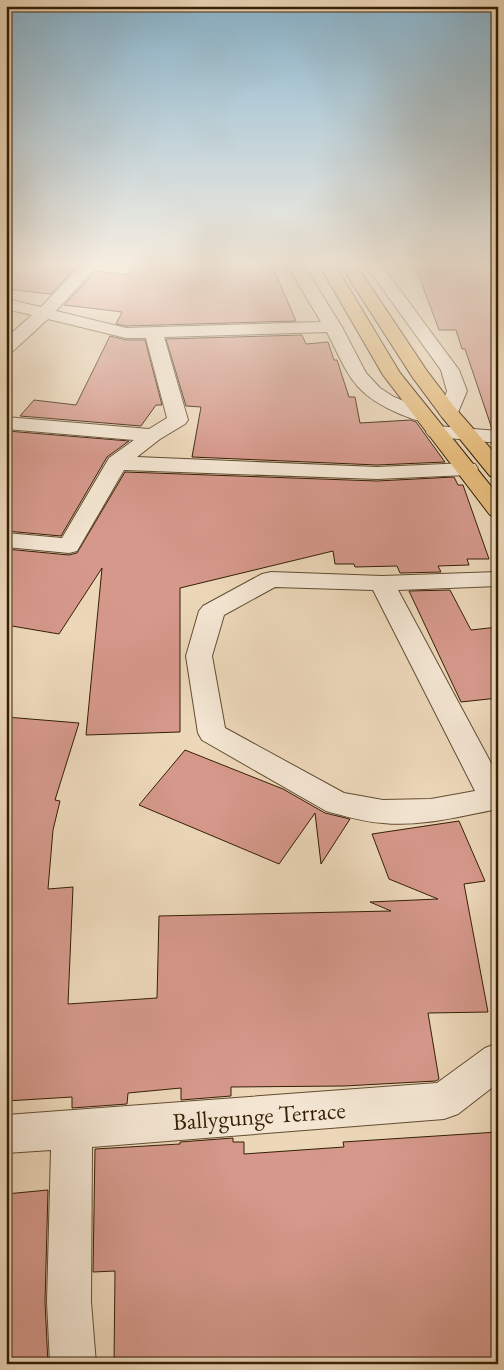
<svg xmlns="http://www.w3.org/2000/svg" width="504" height="1370" font-family="'EB Garamond',serif">
	<style>
		.building { fill: #d5988b; stroke: #351f04 }
		.lines { fill: none; stroke-linecap: round; stroke-linejoin: round }
		.minor-casing { stroke: #634d31; stroke-width: 2 }
		.major-casing { stroke: #351f04; stroke-width: 2 }
		.minor { fill: #f3e5d2; fill-rule: evenodd }
		.major { fill: #e6bc7c; fill-rule: evenodd }
		.labels { text-anchor: middle; stroke-width: 4; stroke-linejoin: round; paint-order: stroke }
		.near-street-label { font-size: 24px; fill: #351f04; stroke: #f3e5d2 }
	</style>
	<rect width="100%" height="100%" fill="#ecd7b9"/>
	<filter id="stains"><feTurbulence type="fractalNoise" baseFrequency=".004" numOctaves="4"/><feColorMatrix values="0 0 0 0 .2 0 0 0 0 .09 0 0 0 0 .02 0 0 0 .5 -.17"/></filter>
	<radialGradient id="worn" r=".72"><stop offset=".6" stop-color="#630" stop-opacity="0"/><stop offset="1" stop-color="#630" stop-opacity=".3"/></radialGradient>
	<g class="building">
		<path d="M6 263H27L75 268 51 294 6 289Z"/>
		<path d="M129 263H271L296 321 126 326 116 324 122 312 64 305 96 271 131 275Z"/>
		<path d="M414 263H498V429H492L465 349H462L456 330H439Z"/>
		<path d="M302 335 306 344 328 342 334 360H337L349 397H355L360 423 411 420 416 422 445 462 377 465 192 457 201 407 186 406 166 339Z"/>
		<path d="M110 336 126 340H145L162 405H156L141 426 20 416 34 400 76 405Z"/>
		<path d="M7 431 129 441 107 457 61 536 6 531Z"/>
		<path d="M125 472 377 481 454 477 458 485H463L489 559H467L469 565 438 566 441 572 400 573 397 566 355 567 354 564H335L333 551 180 588V732L86 735 102 568 59 634 6 625V549L69 555 77 553Z"/>
		<path d="M450 590 471 630 498 627V698L461 702 409 591Z"/>
		<path d="M6 717 79 723 55 800 60 801 53 830 48 889 73 887 68 1004 157 998 159 916 391 911 370 902 438 899 389 879 372 834 459 821 485 881 464 884 488 1012 428 1013 439 1079 436 1081 344 1086 231 1087V1096L181 1100V1088L128 1093 127 1104 72 1108V1097L6 1101Z"/>
		<path d="M185 750 283 789 325 813 350 819 321 864 315 813 279 864 139 805Z"/>
		<path d="M498 1132V1360L434 1364H114L115 1271 93 1272 95 1149 180 1144V1142L233 1138V1142H244V1154L344 1147 343 1142Z"/>
		<path d="M48 1190 45 1302 48 1364H6V1194Z"/>
	</g>
	<g class="lines">
		<g class="minor-casing">
			<g id="minor">
				<path d="M83 263H100L56 311 126 328 321 322 286 263H302L342 327 366 373 380 388 394 397 430 412 433 416 430 420C419 423 411 418 400 414 353 394 349 376 327 332L164 337 188 420 185 424 160 439 137 457 377 467 467 463 475 464 478 469 475 474 467 475 377 479 124 470 77 551 69 553 6 547V533L62 538 109 458 134 440 6 429V417L149 429 167 418 146 338H126L48 319 12 352 6 353V338L32 315 6 309V299L41 307Z"/>
				<path d="M364 263H380L459 370 467 391 456 417 449 419 442 417 439 413 447 391 441 370Z"/>
				<path d="M436 426 498 431V443L429 436 426 432 429 428Z"/>
				<path d="M271 572 382 576 498 572V586L398 590 498 776V809C461 816 421 827 383 823 364 822 344 816 326 811L202 740 198 733 186 656 199 611 203 606 262 574ZM275 587 373 590 475 791 431 799 383 800 344 793 225 728 212 656 224 615Z"/>
				<path d="M498 1043V1083L458 1114 444 1119 92 1147 91 1302 96 1364H50L47 1302 51 1150 6 1153V1115L437 1083 485 1048Z"/>
			</g>
		</g>
		<g class="major-casing">
			<g id="major">
				<path d="M318 263H334L400 373 498 495V517L490 515 383 375Z"/>
				<path d="M339 263H355L427 371 456 409 498 457V477L490 476 442 417 413 378Z"/>
			</g>
		</g>
		<use href="#minor" class="minor"/>
		<use href="#major" class="major"/>
	</g>
	<linearGradient id="sky" x2="0" y2="1"><stop stop-color="#88b6d0"/><stop offset="0.58" stop-color="#f6ede0"/><stop offset="1" stop-color="#f6ede0" stop-opacity="0"/></linearGradient>
	<rect width="504" height="455" fill="url(#sky)"/>
	<g class="labels">
		<g class="near-street-label">
			<text transform="translate(259 1116) rotate(-4)" y="8">Ballygunge Terrace</text>
		</g>
	</g>
	<rect width="504" height="1370" fill="none" stroke="#ecd7b9" stroke-width="25"/>
	<rect x="8" y="8" width="489" height="1355" fill="none" stroke="#351f04" stroke-width="2.5"/>
	<rect x="12" y="12" width="479" height="1345" fill="none" stroke="#351f04"/>
	<rect width="100%" height="100%" filter="url(#stains)"/>
	<rect width="100%" height="100%" fill="url(#worn)"/>
</svg>
